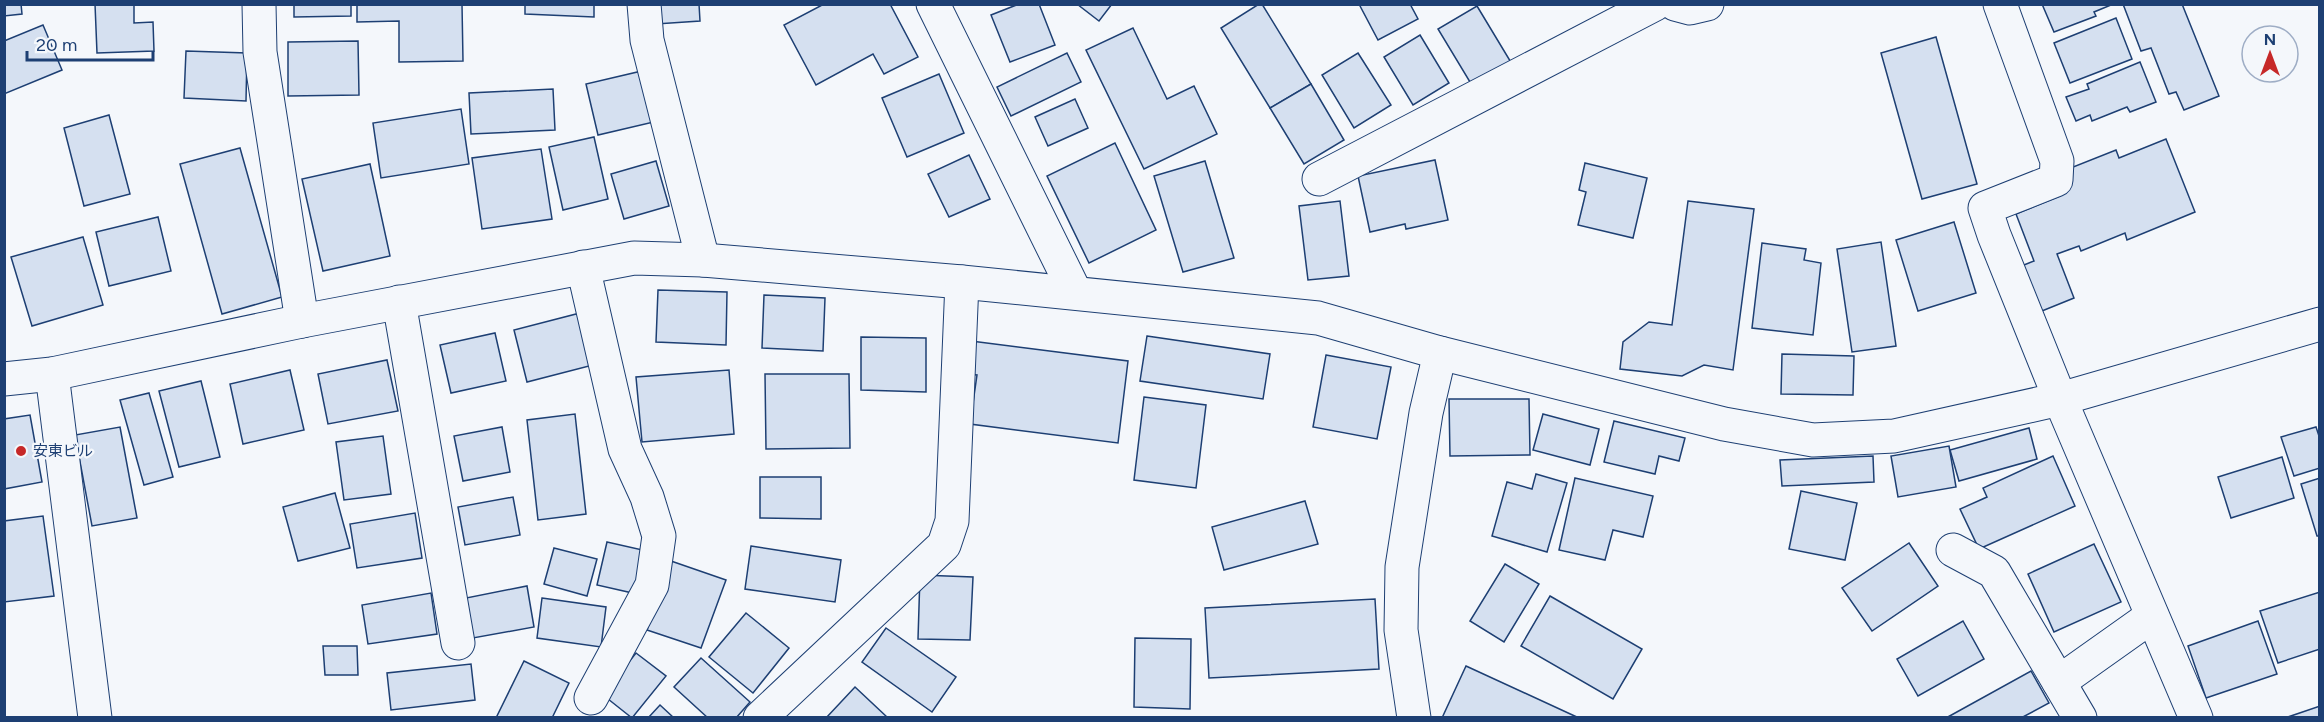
<svg xmlns="http://www.w3.org/2000/svg" width="2324" height="722" font-family="Figtree,'Noto Sans JP',sans-serif">
	<style>
		.building { fill: #d5e0f0; stroke: #1d3f73; stroke-width: 1.5 }
		.lines { fill: none; stroke-linecap: round; stroke-linejoin: round }
		.street-casing { stroke: #1d3f73; stroke-width: 35 }
		.street { stroke: #f4f7fb; stroke-width: 33 }
		.poi-dot { fill: #c62828; stroke: #f4f7fb; stroke-width: 2 }
		.labels { text-anchor: middle; stroke-width: 4.5; stroke-linejoin: round; paint-order: stroke }
		.poi-label { font-size: 15px; fill: #1d3f73; stroke: #f4f7fb; text-anchor: start }
	</style>
	<rect width="100%" height="100%" fill="#f4f7fb"/>
	<g class="building">
		<path d="M4 4H21L22 14 4 16Z"/>
		<path d="M95 4H134V23L153 22 154 51 97 53Z"/>
		<path d="M294 4H351V16L294 17Z"/>
		<path d="M357 4H462L463 61 399 62V21L357 22Z"/>
		<path d="M525 4H594V17L525 14Z"/>
		<path d="M654 4H699L700 21 656 24Z"/>
		<path d="M824 4H890L918 57 884 74 873 54 816 85 784 25Z"/>
		<path d="M1019 4H1039L1055 45 1010 62 991 15Z"/>
		<path d="M1077 4H1112L1099 21Z"/>
		<path d="M1259 4H1262L1311 84 1270 108 1221 28Z"/>
		<path d="M1359 4H1410L1418 19 1378 40Z"/>
		<path d="M2042 4H2111V5L2094 12 2096 16 2054 32Z"/>
		<path d="M2123 4H2182L2219 96 2184 110 2176 92 2169 94 2151 48 2141 51Z"/>
		<path d="M1477 6 1515 69 1476 92 1438 29Z"/>
		<path d="M2116 18 2132 59 2070 83 2054 43Z"/>
		<path d="M43 25 62 70 4 94V41Z"/>
		<path d="M1133 28 1167 99 1194 86 1217 134 1144 169 1086 50Z"/>
		<path d="M1420 35 1449 83 1413 105 1384 57Z"/>
		<path d="M1936 37 1977 184 1922 199 1881 53Z"/>
		<path d="M358 41 359 95 288 96V42Z"/>
		<path d="M186 51 247 53 246 101 184 98Z"/>
		<path d="M1067 53 1081 82 1011 116 997 87Z"/>
		<path d="M1358 53 1391 105 1354 128 1322 75Z"/>
		<path d="M2140 62 2156 102 2130 112 2127 107 2092 121 2090 115 2076 121 2066 97 2089 89 2087 84Z"/>
		<path d="M646 70 658 121 598 135 586 84Z"/>
		<path d="M939 74 964 133 907 157 882 98Z"/>
		<path d="M1311 84 1344 140 1304 164 1270 108Z"/>
		<path d="M553 89 555 130 471 134 469 93Z"/>
		<path d="M1075 99 1088 128 1048 146 1035 117Z"/>
		<path d="M461 109 469 164 381 178 373 123Z"/>
		<path d="M109 115 130 194 84 206 64 128Z"/>
		<path d="M594 137 608 199 563 210 549 147Z"/>
		<path d="M2166 139 2195 212 2127 240 2125 233 2081 251 2079 246 2057 254 2074 298 2037 313 2019 267 2034 261 2016 214 2060 196 2068 169 2116 150 2119 158Z"/>
		<path d="M1115 143 1156 230 1089 263 1047 176Z"/>
		<path d="M240 148 282 297 222 314 180 164Z"/>
		<path d="M541 149 552 219 482 229 472 158Z"/>
		<path d="M969 155 990 199 949 217 928 174Z"/>
		<path d="M1435 160 1448 220 1406 229 1405 224 1370 232 1358 176Z"/>
		<path d="M656 161 669 206 624 219 611 174Z"/>
		<path d="M1205 161 1234 258 1183 272 1154 176Z"/>
		<path d="M1585 163 1647 178 1633 238 1578 225 1586 192 1579 190Z"/>
		<path d="M370 164 390 256 323 271 302 179Z"/>
		<path d="M1340 201 1349 276 1308 280 1299 206Z"/>
		<path d="M1688 201 1754 209 1733 370 1704 365 1682 376 1620 369 1623 342 1649 322 1672 325Z"/>
		<path d="M158 217 171 271 109 286 96 232Z"/>
		<path d="M1954 222 1976 293 1918 311 1896 240Z"/>
		<path d="M83 237 103 305 32 326 11 257Z"/>
		<path d="M1881 242 1896 346 1852 352 1837 249Z"/>
		<path d="M1762 243 1806 249 1804 260 1821 263 1813 335 1752 328Z"/>
		<path d="M658 290 727 292 726 345 656 342Z"/>
		<path d="M764 295 825 298 823 351 762 348Z"/>
		<path d="M580 313 593 365 527 382 514 330Z"/>
		<path d="M495 333 506 381 451 393 440 345Z"/>
		<path d="M1147 336 1270 354 1263 399 1140 381Z"/>
		<path d="M861 337 926 338V392L861 390Z"/>
		<path d="M971 341 1128 361 1118 443 970 424 977 375 957 373Z"/>
		<path d="M1782 354 1854 356 1853 395 1781 394Z"/>
		<path d="M1326 355 1391 367 1377 439 1313 427Z"/>
		<path d="M387 360 398 411 328 424 318 374Z"/>
		<path d="M290 370 304 430 243 444 230 384Z"/>
		<path d="M729 370 734 434 642 442 636 377Z"/>
		<path d="M765 374H849L850 448 766 449Z"/>
		<path d="M201 381 220 457 179 467 159 391Z"/>
		<path d="M149 393 173 477 144 485 120 400Z"/>
		<path d="M1144 397 1206 405 1196 488 1134 480Z"/>
		<path d="M1449 399H1529L1530 455 1450 456Z"/>
		<path d="M575 414 586 514 538 520 527 420Z"/>
		<path d="M1543 414 1599 429 1590 465 1533 450Z"/>
		<path d="M30 415 42 482 4 489V419Z"/>
		<path d="M1614 421 1685 438 1679 461 1659 456 1655 474 1604 462Z"/>
		<path d="M120 427 137 518 92 526 75 435Z"/>
		<path d="M502 427 510 472 463 481 454 436Z"/>
		<path d="M2316 427 2320 439V468L2294 476 2281 437Z"/>
		<path d="M2029 428 2037 459 1959 481 1950 450Z"/>
		<path d="M383 436 391 494 344 500 336 442Z"/>
		<path d="M1949 446 1956 487 1898 497 1891 456Z"/>
		<path d="M1873 456 1874 482 1782 486 1780 460Z"/>
		<path d="M2053 456 2075 506 1979 549 1960 509 1987 497 1983 488Z"/>
		<path d="M2282 457 2294 498 2231 518 2218 477Z"/>
		<path d="M1536 474 1567 483 1547 552 1492 536 1507 482 1532 489Z"/>
		<path d="M760 477H821V519L760 518Z"/>
		<path d="M1575 478 1653 496 1643 537 1613 530 1605 560 1559 550Z"/>
		<path d="M2320 478V536H2317L2301 484Z"/>
		<path d="M1801 491 1857 503 1845 560 1789 549Z"/>
		<path d="M335 493 350 548 298 561 283 507Z"/>
		<path d="M513 497 520 535 465 545 458 507Z"/>
		<path d="M1305 501 1318 544 1224 570 1212 527Z"/>
		<path d="M415 513 422 558 357 568 350 524Z"/>
		<path d="M43 516 54 596 4 602V521Z"/>
		<path d="M607 542 647 551 637 594 597 585Z"/>
		<path d="M1909 543 1938 586 1872 631 1842 588Z"/>
		<path d="M2094 544 2121 602 2054 632 2028 574Z"/>
		<path d="M751 546 841 560 835 602 745 589Z"/>
		<path d="M554 548 597 559 587 596 544 584Z"/>
		<path d="M671 561 726 580 701 648 647 630Z"/>
		<path d="M1505 564 1539 584 1504 642 1470 621Z"/>
		<path d="M920 575 973 577 970 640 918 639Z"/>
		<path d="M527 586 534 627 473 638 466 598Z"/>
		<path d="M2320 592V649L2278 663 2260 611Z"/>
		<path d="M431 593 437 634 368 644 362 605Z"/>
		<path d="M1550 596 1642 649 1613 699 1521 646Z"/>
		<path d="M542 598 606 607 601 647 537 638Z"/>
		<path d="M1375 599 1379 669 1209 678 1205 608Z"/>
		<path d="M746 613 789 648 753 693 709 657Z"/>
		<path d="M1963 621 1984 659 1918 696 1897 659Z"/>
		<path d="M2258 621 2277 674 2206 698 2188 646Z"/>
		<path d="M886 628 956 677 932 712 862 662Z"/>
		<path d="M1135 638 1191 639 1190 709 1134 707Z"/>
		<path d="M323 646H357L358 675H325Z"/>
		<path d="M636 653 666 676 632 718 603 695Z"/>
		<path d="M701 658 750 702 736 718H708L674 687Z"/>
		<path d="M524 661 569 683 552 718H496Z"/>
		<path d="M471 664 475 700 391 710 387 673Z"/>
		<path d="M1466 666 1579 718H1442Z"/>
		<path d="M2031 671 2049 703 2021 718H1946Z"/>
		<path d="M855 687 888 718H826Z"/>
		<path d="M660 705 674 718H648Z"/>
		<path d="M2320 706V718H2285Z"/>
	</g>
	<g class="lines">
		<g class="street-casing">
			<g id="street">
				<path d="M259 4 260 52 302 321"/>
				<path d="M644 4 647 40 703 260"/>
				<path d="M933 4 1075 292"/>
				<path d="M1675 4 1690 8 1707 4"/>
				<path d="M2000 4 2057 161 2056 180 1985 208 1994 235 2060 399 2196 718"/>
				<path d="M1319 179 1655 4"/>
				<path d="M583 267 625 449 647 497 659 536 652 585 591 698"/>
				<path d="M399 302 458 643"/>
				<path d="M52 374 95 718"/>
				<path d="M4 379 52 374 302 321 634 258 703 260 962 282 1318 318 1440 353 1724 424 1813 440 1894 436 2060 399 2320 324"/>
				<path d="M1953 550 1994 572 2080 718"/>
				<path d="M2059 682 2152 616"/>
				<path d="M760 718 944 545 952 521 962 282"/>
				<path d="M1414 718 1401 630 1402 567 1426 413 1440 353"/>
			</g>
		</g>
		<use href="#street" class="street"/>
	</g>
	<circle class="poi-dot" cx="21" cy="451" r="6"/>
	<g class="labels">
		<g class="poi-label">
			<text x="33" y="456">安東ビル</text>
		</g>
	</g>
	<rect width="2324" height="722" fill="none" stroke="#1d3f73" stroke-width="12"/>
	<g transform="translate(2270 54)"><circle r="28" fill="#f4f7fb" stroke="#9eadc5" stroke-width="1.5"/>
	<path d="M0-4.5L10 22L0 15L-10 22Z" fill="#c62828"/>
	<text y="-9" font-size="16" font-weight="bold" text-anchor="middle" fill="#1d3f73">N</text>
	</g>
	<path d="M27 51v9h126v-9" fill="none" stroke="#1d3f73" stroke-width="3"/>
	<text x="36" y="51" font-size="18" fill="#1d3f73" stroke="#f4f7fb" stroke-width="4.5" paint-order="stroke">20 m</text>
</svg>
